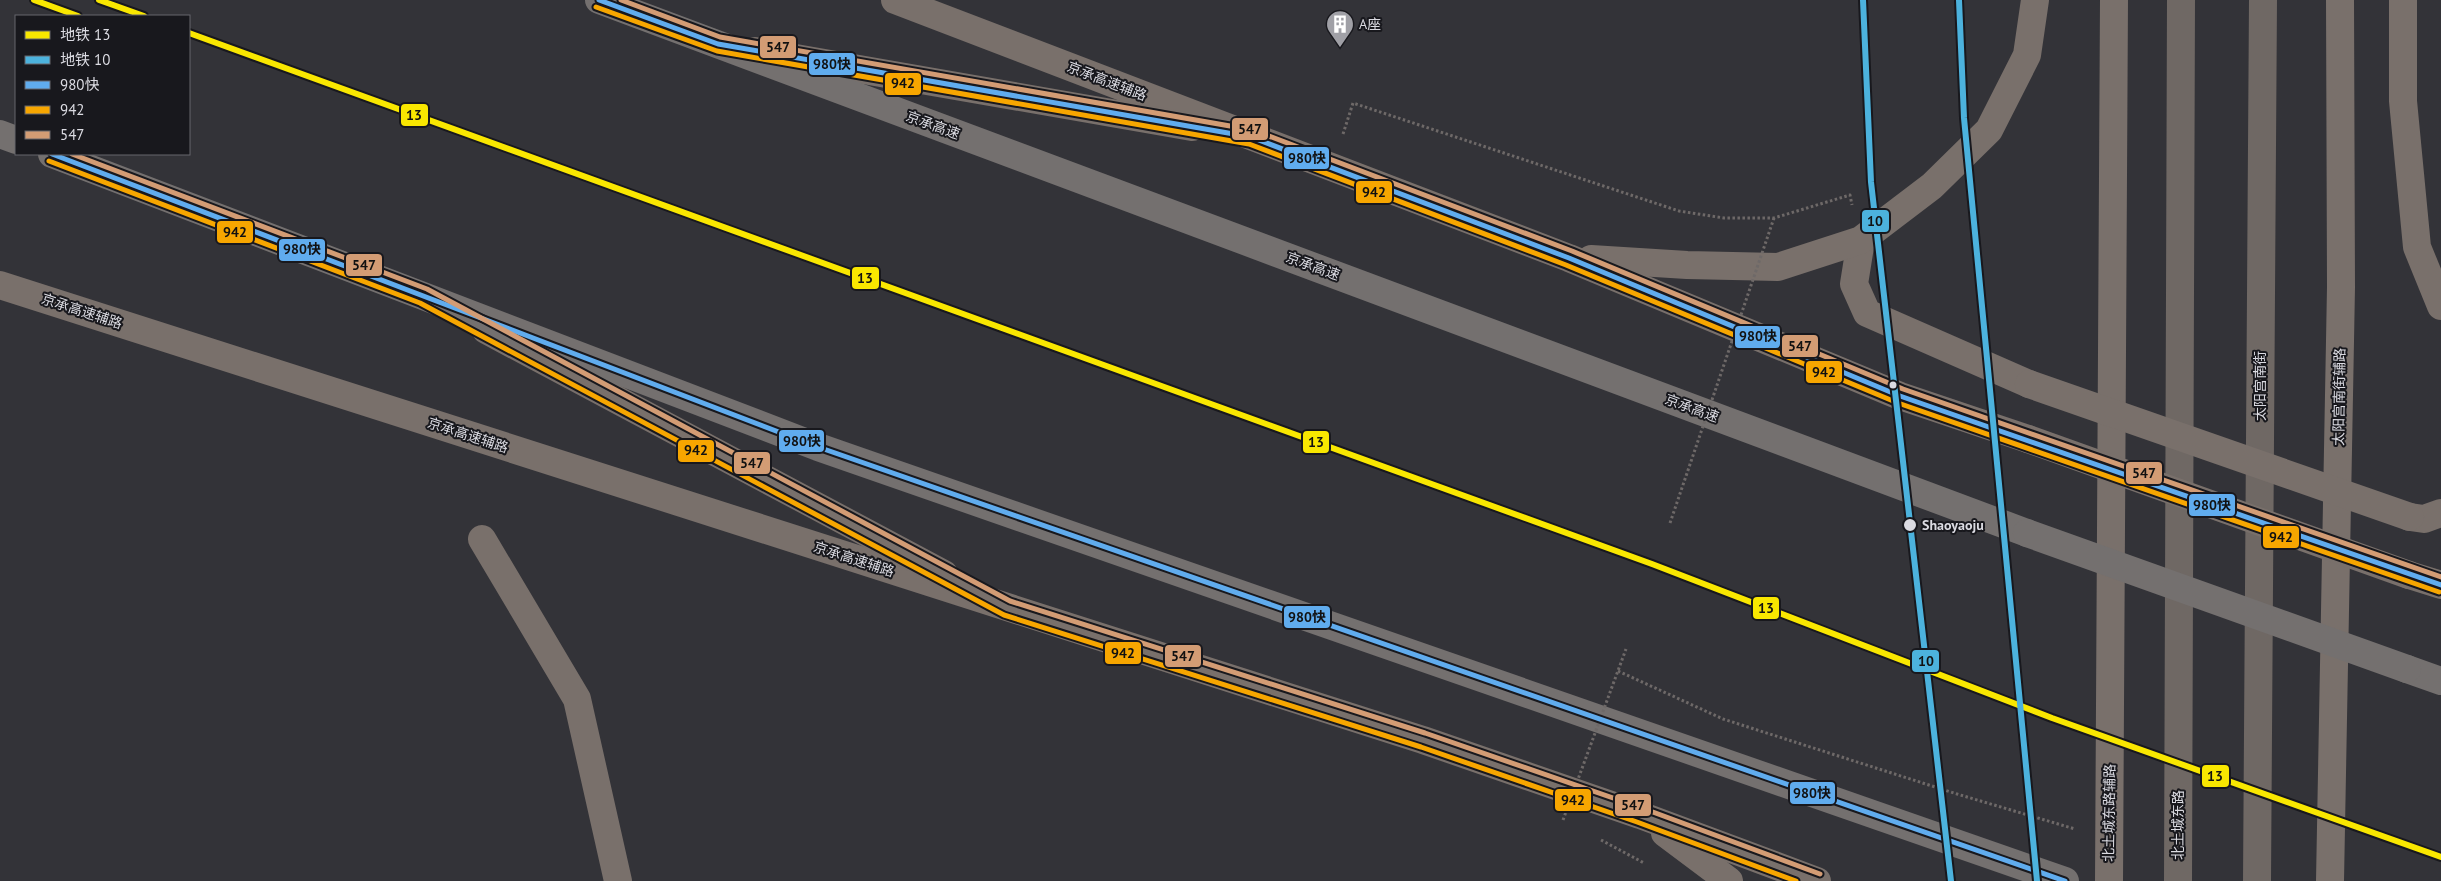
<svg xmlns="http://www.w3.org/2000/svg" width="2441" height="881" font-family="'PT Sans','Noto Sans SC',sans-serif">
	<style>
		.lines { fill: none; stroke-linecap: round; stroke-linejoin: round }
		.path { stroke: #6e6968; stroke-width: 3; stroke-dasharray: 2.5 2.5; stroke-linecap: butt }
		.minor { stroke: #79706b; stroke-width: 28 }
		.major { stroke: #6f6864; stroke-width: 28 }
		.highway { stroke: #74706f; stroke-width: 28 }
		.path-bridge { stroke: #6e6968; stroke-width: 3; stroke-dasharray: 2.5 2.5; stroke-linecap: butt }
		.minor-bridge { stroke: #79706b; stroke-width: 28 }
		.highway-bridge { stroke: #74706f; stroke-width: 28 }
		.bus-1-casing { stroke: #18181d; stroke-width: 9 }
		.bus-2-casing { stroke: #18181d; stroke-width: 9 }
		.bus-3-casing { stroke: #18181d; stroke-width: 9 }
		.bus-1 { stroke: #60acee; stroke-width: 5 }
		.bus-2 { stroke: #f7a600; stroke-width: 5 }
		.bus-3 { stroke: #d39c74; stroke-width: 5 }
		.metro-1-casing { stroke: #18181d; stroke-width: 10 }
		.metro-2-casing { stroke: #18181d; stroke-width: 10 }
		.metro-1 { stroke: #f9e700; stroke-width: 6 }
		.metro-2 { stroke: #4cb2dd; stroke-width: 6 }
		.bus-dot { fill: #dbdbe2; stroke: #18181d; stroke-width: 2 }
		.labels { text-anchor: middle; stroke-width: 4; stroke-linejoin: round; paint-order: stroke }
		.poi-label { font-size: 14px; fill: #dbdbe2; stroke: #18181d; text-anchor: start }
		.street-label { font-size: 14px; fill: #dbdbe2; stroke: #18181d }
		.stop-label { font-size: 14px; font-weight: bold; fill: #dbdbe2; stroke: #18181d; text-anchor: start }
		.line-badge { stroke: #18181d; stroke-width: 2 }
		.pale-badge-label { font-size: 14px; text-anchor: middle; font-weight: bold; fill: #111 }
	</style>
	<rect width="100%" height="100%" fill="#333338"/>
	<g class="lines">
		<g class="path">
			<path d="M1343 134 1353 103 1679 211 1724 218H1774L1850 195 1852 205"/>
			<path d="M1618 671 1723 719 1957 794 2075 829"/>
			<path d="M1601 840 1644 863"/>
		</g>
		<g class="minor">
			<path d="M895 0 1569 258 1900 396 2028 439"/>
			<path d="M2403 0V101L2417 247 2441 306"/>
			<path d="M755 51 1192 127"/>
			<path d="M1861 240 1854 284 1867 313 2029 384"/>
			<path d="M1591 259 1687 265 1778 267 1861 240 1932 186 1989 130 2027 55 2035 0"/>
			<path d="M0 285 1423 740 1640 815 1817 881"/>
			<path d="M486 330 944 574"/>
			<path d="M2410 517 2424 519 2441 513"/>
			<path d="M482 539 577 699 618 881"/>
			<path d="M2409 575 2441 585"/>
			<path d="M1665 833 1729 881"/>
			<path d="M2109 881 2114 0"/>
			<path d="M2330 881 2341 287 2340 0"/>
		</g>
		<g class="major">
			<path d="M2178 881 2181 0"/>
			<path d="M2257 881 2263 0"/>
		</g>
		<g class="highway">
			<path d="M599 0 2027 533"/>
			<path d="M0 134 16 140"/>
			<path d="M52 154 818 447 2065 881"/>
			<path d="M2407 669 2441 681"/>
		</g>
		<g class="path-bridge">
			<path d="M1670 523 1774 218"/>
			<path d="M1563 820 1626 649"/>
		</g>
		<g class="minor-bridge">
			<path d="M2029 384 2410 517"/>
			<path d="M2028 439 2409 575"/>
		</g>
		<path class="highway-bridge" d="M2027 533 2407 669"/>
		<g class="bus-1-casing">
			<g id="bus-1">
				<path d="M599 0 718 44 1251 137 1569 258 1900 396 2441 585"/>
				<path d="M52 154 818 447 2065 881"/>
			</g>
		</g>
		<g class="bus-2-casing">
			<g id="bus-2">
				<path d="M596 7 717 51 1249 144 1566 265 1898 403 2439 592"/>
				<path d="M49 161 420 303 1004 615 1421 747 1637 822 1796 881"/>
			</g>
		</g>
		<g class="bus-3-casing">
			<g id="bus-3">
				<path d="M621 0 720 37 1253 130 1572 251 1903 389 2441 577"/>
				<path d="M72 154 427 289 1010 601 1425 733 1642 808 1820 874"/>
			</g>
		</g>
		<use href="#bus-1" class="bus-1"/>
		<use href="#bus-2" class="bus-2"/>
		<use href="#bus-3" class="bus-3"/>
		<g class="metro-1-casing">
			<g id="metro-1">
				<path d="M34 0 78 16"/>
				<path d="M99 0 144 16"/>
				<path d="M189 33 1652 564 2052 718 2441 857"/>
			</g>
		</g>
		<g class="metro-2-casing">
			<g id="metro-2">
				<path d="M1863 0 1871 182 1951 881"/>
				<path d="M1959 0 1964 118 2037 881"/>
			</g>
		</g>
		<use href="#metro-1" class="metro-1"/>
		<use href="#metro-2" class="metro-2"/>
	</g>
	<defs>
		<g id="building-pin" transform="scale(1.4375)"><path d="M0 17L-7.5 6A9.5 9.5 0 1 1 7.5 6Z" fill="#a0a0a6" stroke="#18181d"/><path d="M-4-6H4V6H1V3H-1V6H-4ZM-2.5-4.3h1.7v1.8h-1.7ZM.8-4.3h1.7v1.8H.8ZM-2.5-1h1.7V.8h-1.7ZM.8-1h1.7V.8H.8Z" fill="#fff"/></g>
	</defs>
	<g fill-rule="evenodd">
		<use href="#building-pin" x="1340" y="24"/>
	</g>
	<g class="bus-dot">
		<circle cx="1893" cy="385" r="4.5"/>
		<circle cx="1910" cy="525" r="7"/>
	</g>
	<g class="labels">
		<g class="poi-label">
			<text x="1359" y="29">A座</text>
		</g>
		<g class="street-label">
			<text transform="translate(1107 81) rotate(21)" y="5">京承高速辅路</text>
			<text transform="translate(933 125) rotate(20)" y="5">京承高速</text>
			<text transform="translate(1313 266) rotate(20)" y="5">京承高速</text>
			<text transform="translate(82 311) rotate(18)" y="5">京承高速辅路</text>
			<text transform="translate(2260 386) rotate(-90)" y="5">太阳宫南街</text>
			<text transform="translate(2339 397) rotate(-89)" y="5">太阳宫南街辅路</text>
			<text transform="translate(1692 408) rotate(20)" y="5">京承高速</text>
			<text transform="translate(468 435) rotate(18)" y="5">京承高速辅路</text>
			<text transform="translate(854 559) rotate(18)" y="5">京承高速辅路</text>
			<text transform="translate(2109 813) rotate(-89)" y="5">北土城东路辅路</text>
			<text transform="translate(2178 825) rotate(-90)" y="5">北土城东路</text>
		</g>
		<g class="stop-label">
			<text x="1922" y="530">Shaoyaoju</text>
		</g>
	</g>
	<g class="line-badge">
		<rect x="759" y="35" width="38" height="24" rx="5" fill="#d39c74"/>
		<rect x="808" y="52" width="48" height="24" rx="5" fill="#60acee"/>
		<rect x="884" y="72" width="38" height="24" rx="5" fill="#f7a600"/>
		<rect x="400" y="103" width="29" height="24" rx="5" fill="#f9e700"/>
		<rect x="1231" y="117" width="38" height="24" rx="5" fill="#d39c74"/>
		<rect x="1283" y="146" width="47" height="24" rx="5" fill="#60acee"/>
		<rect x="1355" y="180" width="38" height="24" rx="5" fill="#f7a600"/>
		<rect x="1861" y="209" width="29" height="24" rx="5" fill="#4cb2dd"/>
		<rect x="216" y="220" width="38" height="24" rx="5" fill="#f7a600"/>
		<rect x="278" y="238" width="48" height="24" rx="5" fill="#60acee"/>
		<rect x="345" y="253" width="38" height="24" rx="5" fill="#d39c74"/>
		<rect x="851" y="266" width="29" height="24" rx="5" fill="#f9e700"/>
		<rect x="1734" y="325" width="47" height="24" rx="5" fill="#60acee"/>
		<rect x="1781" y="334" width="38" height="24" rx="5" fill="#d39c74"/>
		<rect x="1805" y="360" width="38" height="24" rx="5" fill="#f7a600"/>
		<rect x="778" y="429" width="47" height="24" rx="5" fill="#60acee"/>
		<rect x="1302" y="430" width="28" height="24" rx="5" fill="#f9e700"/>
		<rect x="677" y="439" width="38" height="24" rx="5" fill="#f7a600"/>
		<rect x="733" y="451" width="38" height="24" rx="5" fill="#d39c74"/>
		<rect x="2125" y="461" width="38" height="24" rx="5" fill="#d39c74"/>
		<rect x="2188" y="493" width="48" height="24" rx="5" fill="#60acee"/>
		<rect x="2262" y="525" width="38" height="24" rx="5" fill="#f7a600"/>
		<rect x="1752" y="596" width="28" height="24" rx="5" fill="#f9e700"/>
		<rect x="1283" y="605" width="48" height="24" rx="5" fill="#60acee"/>
		<rect x="1104" y="641" width="38" height="24" rx="5" fill="#f7a600"/>
		<rect x="1164" y="644" width="38" height="24" rx="5" fill="#d39c74"/>
		<rect x="1911" y="649" width="29" height="24" rx="5" fill="#4cb2dd"/>
		<rect x="2201" y="764" width="29" height="24" rx="5" fill="#f9e700"/>
		<rect x="1789" y="781" width="47" height="24" rx="5" fill="#60acee"/>
		<rect x="1554" y="788" width="38" height="24" rx="5" fill="#f7a600"/>
		<rect x="1614" y="793" width="38" height="24" rx="5" fill="#d39c74"/>
	</g>
	<g class="pale-badge-label">
		<text x="778" y="52">547</text>
		<text x="832" y="69">980快</text>
		<text x="903" y="88">942</text>
		<text x="414" y="120">13</text>
		<text x="1250" y="134">547</text>
		<text x="1307" y="163">980快</text>
		<text x="1374" y="197">942</text>
		<text x="1875" y="226">10</text>
		<text x="235" y="237">942</text>
		<text x="302" y="254">980快</text>
		<text x="364" y="270">547</text>
		<text x="865" y="283">13</text>
		<text x="1758" y="341">980快</text>
		<text x="1800" y="351">547</text>
		<text x="1824" y="377">942</text>
		<text x="802" y="446">980快</text>
		<text x="1316" y="447">13</text>
		<text x="696" y="455">942</text>
		<text x="752" y="468">547</text>
		<text x="2144" y="478">547</text>
		<text x="2212" y="510">980快</text>
		<text x="2281" y="542">942</text>
		<text x="1766" y="613">13</text>
		<text x="1307" y="622">980快</text>
		<text x="1123" y="658">942</text>
		<text x="1183" y="661">547</text>
		<text x="1926" y="666">10</text>
		<text x="2215" y="781">13</text>
		<text x="1812" y="798">980快</text>
		<text x="1573" y="805">942</text>
		<text x="1633" y="810">547</text>
	</g>
	<rect x="15" y="15" width="175" height="140" fill="#18181d" stroke="#66666c"/>
	<rect x="25" y="31" width="25" height="8" fill="#f9e700" stroke="#66666c"/>
	<text x="60" y="40" font-size="15" fill="#dbdbe2">地铁 13</text>
	<rect x="25" y="56" width="25" height="8" fill="#4cb2dd" stroke="#66666c"/>
	<text x="60" y="65" font-size="15" fill="#dbdbe2">地铁 10</text>
	<rect x="25" y="81" width="25" height="8" fill="#60acee" stroke="#66666c"/>
	<text x="60" y="90" font-size="15" fill="#dbdbe2">980快</text>
	<rect x="25" y="106" width="25" height="8" fill="#f7a600" stroke="#66666c"/>
	<text x="60" y="115" font-size="15" fill="#dbdbe2">942</text>
	<rect x="25" y="131" width="25" height="8" fill="#d39c74" stroke="#66666c"/>
	<text x="60" y="140" font-size="15" fill="#dbdbe2">547</text>
</svg>
